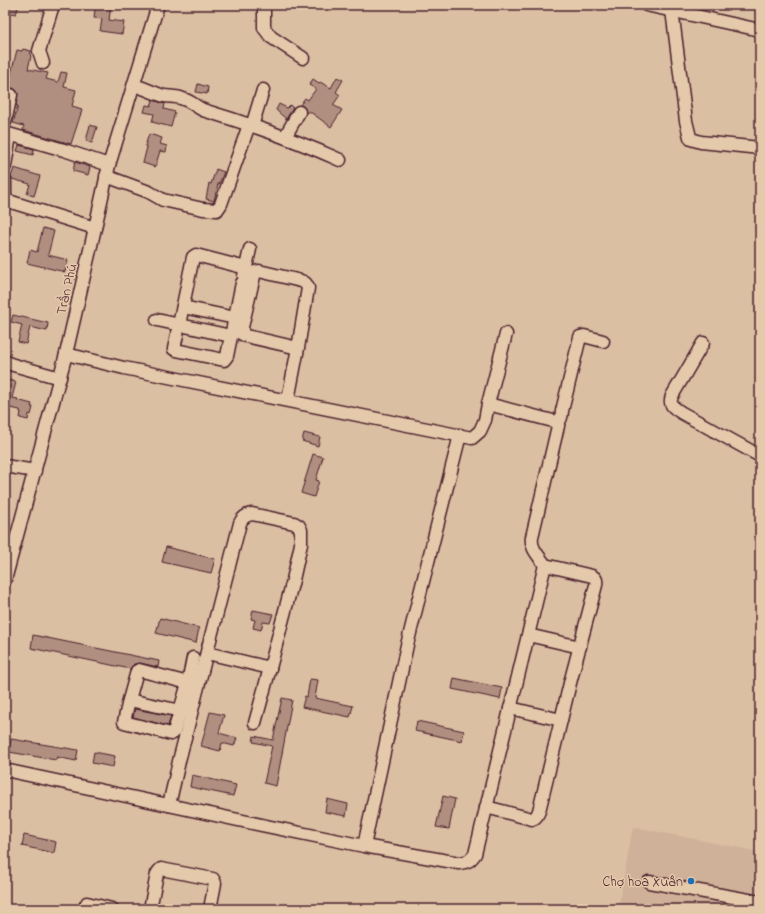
<svg xmlns="http://www.w3.org/2000/svg" width="765" height="914" font-family="'Indie Flower',sans-serif">
	<style>
		.built { fill: #ceb198 }
		.building { fill: #b08f80; stroke: #4a1f2b }
		.lines { fill: none; stroke-linecap: round; stroke-linejoin: round }
		.minor-casing { stroke: #4a1f2b; stroke-width: 15 }
		.minor { stroke: #e4c9ab; stroke-width: 12 }
		.poi-dot { fill: #1f6fb2; stroke: #e4c9ab; stroke-width: 1.5 }
		.labels { text-anchor: middle; stroke-width: 3; stroke-linejoin: round; paint-order: stroke }
		.street-label { font-size: 14px; fill: #4a1f2b; stroke: #e4c9ab }
		.poi-label { font-size: 14px; fill: #4a1f2b; stroke: #e4c9ab; text-anchor: end }
	</style>
	<rect width="100%" height="100%" fill="#dbbfa3"/>
	<filter id="ink" filterUnits="userSpaceOnUse"><feTurbulence type="fractalNoise" baseFrequency=".025" numOctaves="2"/><feDisplacementMap in="SourceGraphic" scale="8" xChannelSelector="R" yChannelSelector="G"/><feConvolveMatrix kernelMatrix="1 2 1 2 8 2 1 2 1" color-interpolation-filters="sRGB"/></filter>
	<g filter="url(#ink)">
		<path class="built" d="M633 827 760 852V909H618Z"/>
		<g class="building">
			<path d="M5 5H19L16 14 5 12Z"/>
			<path d="M98 5H111L109 20 124 22 122 34 100 31 102 19 94 18 95 9H98Z"/>
			<path d="M23 49 31 51 30 55 31 56 28 69 48 73 46 79 58 82 61 72 67 73 64 87 76 90 72 106 79 108 78 109 82 110 71 144 23 130 24 126 13 123 18 106H16L18 93 16 90 13 88H9L7 89 17 50 22 51Z"/>
			<path d="M337 77 343 80 336 92 340 95 333 105 342 110 331 127 309 111 308 113 306 112 305 108 303 106 300 105 305 98 308 100 316 89 309 85 313 79 319 83 320 82 331 88Z"/>
			<path d="M198 84 208 87 207 94 196 92Z"/>
			<path d="M153 100 165 104 164 109 175 112 171 127 152 122 154 114 144 112 146 105 151 106Z"/>
			<path d="M279 104 287 108 290 105 293 108 286 119 276 110Z"/>
			<path d="M90 125 97 127 92 143 86 141Z"/>
			<path d="M149 134 162 138 160 144 167 146 166 152 160 151 155 167 143 163 147 147 145 146Z"/>
			<path d="M19 145 34 149 33 155 17 151Z"/>
			<path d="M75 162 90 167 88 175 73 171Z"/>
			<path d="M14 168 40 176 34 196 27 194 30 184 12 179 11 177Z"/>
			<path d="M216 169 224 172 219 184H218L214 201 206 199 209 183 211 184Z"/>
			<path d="M43 228 54 231 48 255 68 260 65 272 27 263 30 250 37 252Z"/>
			<path d="M13 315 48 323 47 331 30 327 26 344 18 342 22 325 11 322Z"/>
			<path d="M5 379 16 382 12 398 18 399 17 400 32 404 31 407H33L31 415 29 414 28 420 20 418 21 412H20V410L5 407Z"/>
			<path d="M304 433 320 437 318 446 302 441Z"/>
			<path d="M313 454 323 457 316 480 319 481 314 497 301 493Z"/>
			<path d="M166 547 215 559 211 573 162 562Z"/>
			<path d="M253 610 273 614 270 623 263 622 261 630 253 628 255 620 251 619Z"/>
			<path d="M160 618 199 628 196 643 156 633Z"/>
			<path d="M33 635 159 661 158 667 140 663 134 664 130 669 31 648Z"/>
			<path d="M454 678 502 688 500 699 452 689Z"/>
			<path d="M310 679 318 680 315 698 353 706 350 717 302 707 305 696 307 697Z"/>
			<path d="M282 698 292 700 276 786 264 783 272 746 253 742 254 736 273 740Z"/>
			<path d="M135 709 171 716 168 726 133 717Z"/>
			<path d="M210 712 224 715 219 733 237 738 234 746 222 743 220 751 201 746Z"/>
			<path d="M417 721 464 731 462 741 415 731Z"/>
			<path d="M11 739 78 750 76 761 57 757 56 760 9 752Z"/>
			<path d="M94 752 115 756 113 767 92 763Z"/>
			<path d="M192 775 236 785 233 796 190 787Z"/>
			<path d="M443 796 455 799 449 829 436 827Z"/>
			<path d="M327 799 348 804 346 816 325 812Z"/>
			<path d="M24 835 56 842 54 853 22 846Z"/>
		</g>
		<g class="lines">
			<g class="minor-casing">
				<g id="minor">
					<path d="M264 5V28L271 37 303 58"/>
					<path d="M646 5 760 30"/>
					<path d="M672 10 686 121 690 137 691 139 701 142 760 148"/>
					<path d="M43 63 39 51 53 5"/>
					<path d="M134 85C144 88 154 93 164 96 170 97 177 96 183 99 191 101 196 107 203 110 249 124 296 140 340 160"/>
					<path d="M5 122 11 95"/>
					<path d="M252 126 263 90"/>
					<path d="M5 133 64 150 109 165"/>
					<path d="M285 137 299 112"/>
					<path d="M5 166 10 135"/>
					<path d="M106 176 149 192 163 200 203 209 217 210 221 204 249 125"/>
					<path d="M5 181V200L95 228"/>
					<path d="M244 276 250 249"/>
					<path d="M242 283 227 356 224 360 176 350 174 349 193 257 196 255 246 268"/>
					<path d="M183 307 235 318"/>
					<path d="M157 320 231 336"/>
					<path d="M703 343 672 396C668 406 675 408 682 413L760 456"/>
					<path d="M66 354 124 368 472 438 480 431 485 420 488 404 553 421 557 424 558 426 532 537C530 548 539 556 545 565L592 576C596 578 597 580 596 585L570 683 539 811C537 815 537 818 532 819L486 807"/>
					<path d="M5 361 10 364 60 378"/>
					<path d="M288 400 298 348 308 288C307 284 305 282 301 281L259 271 255 272 242 327V334L246 336 298 348"/>
					<path d="M488 404 506 334"/>
					<path d="M557 424C561 420 562 416 562 411L580 337 584 336 603 341"/>
					<path d="M5 466 35 471"/>
					<path d="M5 580 66 354 95 228 109 165 158 5"/>
					<path d="M528 635 580 647"/>
					<path d="M207 653 270 668"/>
					<path d="M129 700 124 722 171 734 174 732 188 683 193 658"/>
					<path d="M510 708 561 720"/>
					<path d="M186 712 129 700 137 671 139 670 188 683"/>
					<path d="M5 770 271 827 364 846 459 863C468 862 470 861 475 854L545 565"/>
					<path d="M169 805 180 757 240 523C243 517 246 515 252 514L294 523 299 526 301 530V544L293 580 270 668 255 723"/>
					<path d="M364 846 407 645 460 435"/>
					<path d="M649 882 760 902"/>
					<path d="M84 909 87 903 112 909"/>
					<path d="M150 909 157 874 159 871 161 869 213 879 215 883 210 909"/>
				</g>
			</g>
			<use href="#minor" class="minor"/>
		</g>
	</g>
	<circle class="poi-dot" cx="691" cy="881" r="4"/>
	<g class="labels">
		<g class="street-label">
			<text transform="translate(66 289) rotate(-77)" y="5">Trần Phú</text>
		</g>
		<g class="poi-label">
			<text x="683" y="886">Chợ hoa Xuân</text>
		</g>
	</g>
	<rect width="765" height="914" fill="none" stroke="#e4c9ab" stroke-width="20"/>
	<rect x="10" y="10" width="745" height="894" fill="none" stroke="#4a1f2b" stroke-width="1.5" filter="url(#ink)"/>
</svg>
